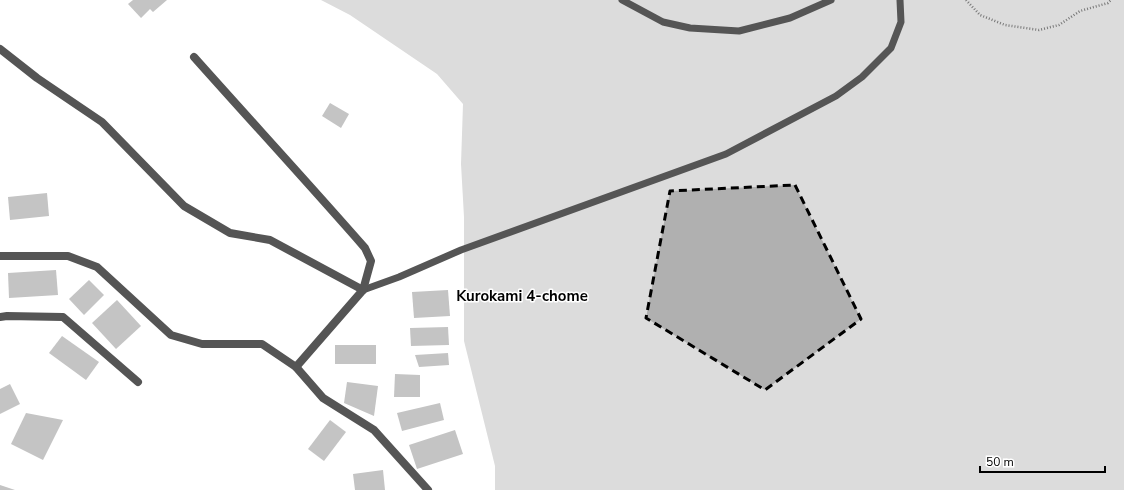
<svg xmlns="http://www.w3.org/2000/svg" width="1124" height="490" font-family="'Nunito Sans',sans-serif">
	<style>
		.green { fill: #dcdcdc }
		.building { fill: #c4c4c4 }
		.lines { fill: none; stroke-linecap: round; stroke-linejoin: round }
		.path { stroke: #777; stroke-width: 2.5; stroke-dasharray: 1 2; stroke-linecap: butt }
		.service { stroke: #555; stroke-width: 7 }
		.minor { stroke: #555; stroke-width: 8 }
		.marked { fill: #000; fill-opacity: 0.2; stroke: #000; stroke-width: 3; stroke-dasharray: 8 5; stroke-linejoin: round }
		.labels { text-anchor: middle; stroke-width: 3; stroke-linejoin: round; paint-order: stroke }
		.neighbourhood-label { font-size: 15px; font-weight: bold; fill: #000; stroke: #fff }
	</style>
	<rect width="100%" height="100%" fill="#fff"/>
	<path class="green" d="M321 0H1124V490H495V466L464 341V217L461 164 463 104 437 74 350 15Z"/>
	<g class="building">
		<path d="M133 0H167L153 12 150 9 141 18 128 4Z"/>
		<path d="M330 103 349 114 341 128 322 116Z"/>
		<path d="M47 193 49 216 10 220 8 197Z"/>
		<path d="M56 270 58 295 9 298 8 273Z"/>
		<path d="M89 280 104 295 84 315 69 299Z"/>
		<path d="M448 290 450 316 414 318 412 292Z"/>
		<path d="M117 300 141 326 116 349 92 323Z"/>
		<path d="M448 327 449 345 411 346 410 328Z"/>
		<path d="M62 336 99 362 86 380 49 353Z"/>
		<rect x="335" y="345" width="41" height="19"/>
		<path d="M448 353 449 365 419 367 415 355Z"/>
		<path d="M395 374 420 375V397H394Z"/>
		<path d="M347 382 378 386 374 416 344 403Z"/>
		<path d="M10 384 20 404 0 414V389Z"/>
		<path d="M440 403 444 420 402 431 397 413Z"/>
		<path d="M26 413 63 420 43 460 11 444Z"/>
		<path d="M330 420 346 432 324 461 308 449Z"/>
		<path d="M455 430 463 454 417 469 409 445Z"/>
		<path d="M383 470 385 490H355L353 474Z"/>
		<path d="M0 485 15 490H0Z"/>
	</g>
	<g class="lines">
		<path class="path" d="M966 0 980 15 1005 25 1039 30 1059 25 1080 11 1108 3 1111 0"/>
		<g class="service">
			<path d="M622 0 663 22 690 28 739 31 790 18 831 0"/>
			<path d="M363 290 399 277 461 250 726 154 836 96 862 77 891 48 901 22 900 0"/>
		</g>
		<g class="minor">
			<path d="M0 49 37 78 102 122 184 206 230 233 270 240 363 290"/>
			<path d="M194 57C251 121 309 184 365 248L371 261 363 290 296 367"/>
			<path d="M0 256H68L97 267 171 335 202 344H262L296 367 323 398 374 430 428 490"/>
			<path d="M0 317 7 316 63 317 138 382"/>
		</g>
	</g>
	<path class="marked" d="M795 185 861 319 765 390 646 318 670 191Z"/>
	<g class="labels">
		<g class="neighbourhood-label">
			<text x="522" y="301">Kurokami 4-chome</text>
		</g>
	</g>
	<path d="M980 466v6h125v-6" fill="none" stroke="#000000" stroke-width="2"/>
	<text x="986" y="466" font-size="12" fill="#000000" stroke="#ffffff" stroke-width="3" paint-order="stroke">50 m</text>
</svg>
